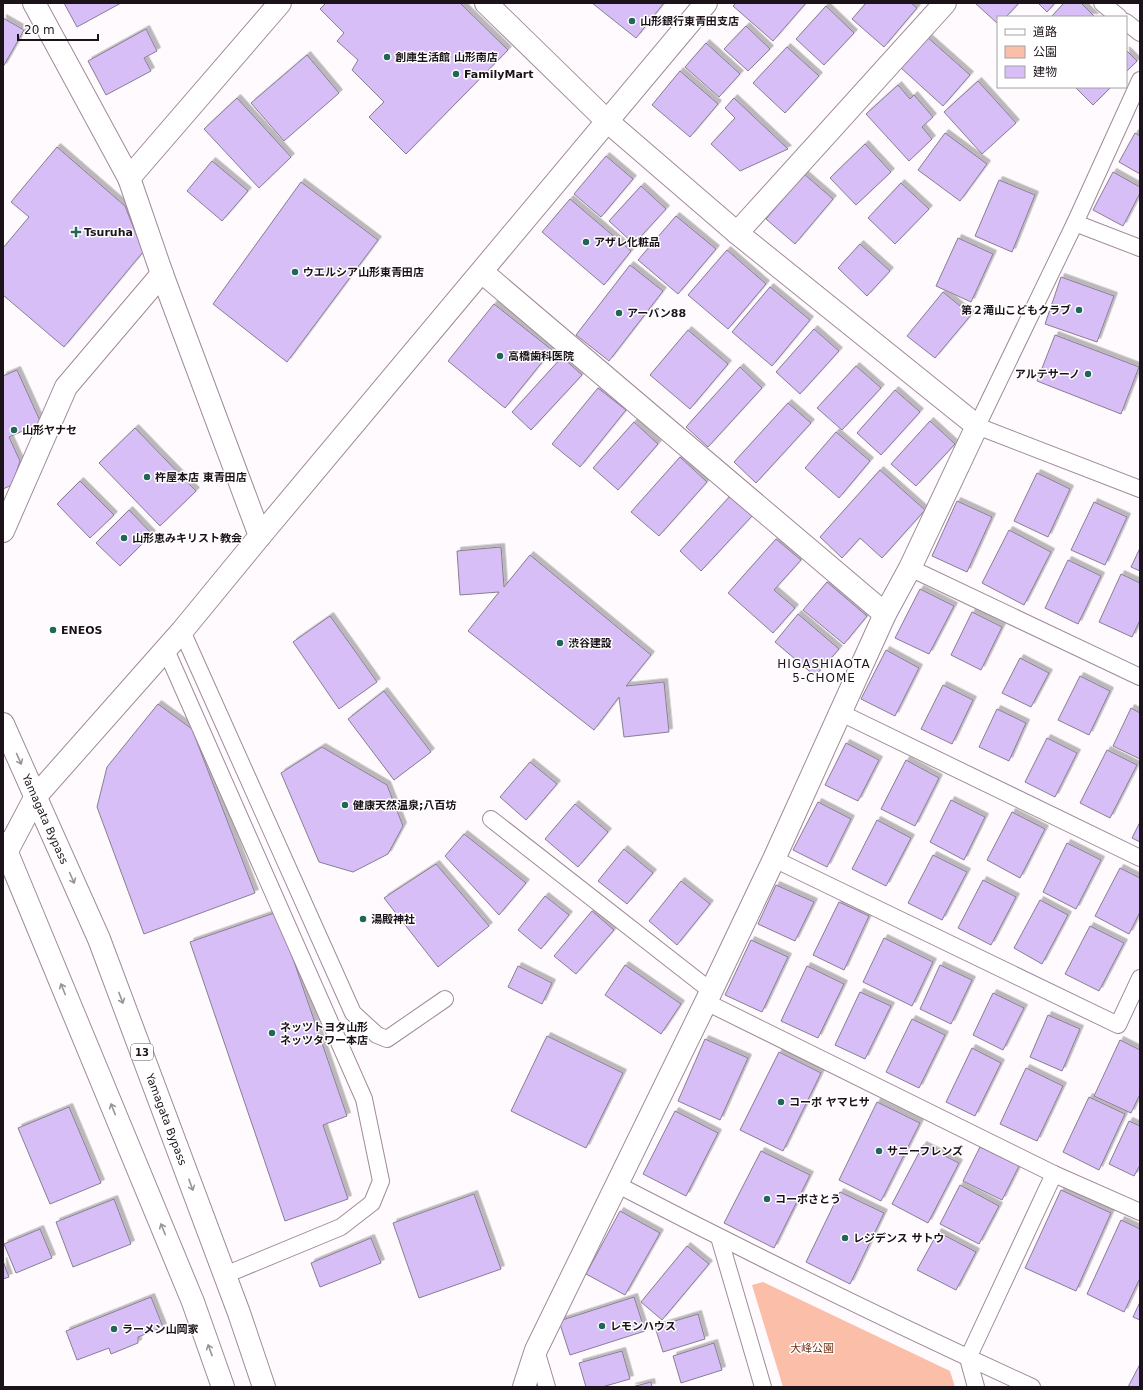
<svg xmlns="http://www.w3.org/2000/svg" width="1143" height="1390" font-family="'DejaVu Sans','Noto Sans JP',sans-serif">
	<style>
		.green { fill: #fabea9 }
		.building { fill: #d7bef6; stroke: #877e94; filter: url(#shadow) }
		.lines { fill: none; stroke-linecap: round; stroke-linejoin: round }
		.service-casing { stroke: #a08a9a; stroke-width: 18 }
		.minor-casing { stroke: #a08a9a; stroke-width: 24 }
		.tertiary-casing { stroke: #a08a9a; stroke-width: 24 }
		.trunk-casing { stroke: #a08a9a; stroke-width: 24 }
		.service { stroke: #fff; stroke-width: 16 }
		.minor { stroke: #fff; stroke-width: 22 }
		.tertiary { stroke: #fff; stroke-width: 22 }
		.trunk { stroke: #fff; stroke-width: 22 }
		.oneway { stroke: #989598 }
		.poi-dot { fill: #206659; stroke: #fff; stroke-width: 1.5 }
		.labels { text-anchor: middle; stroke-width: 3; stroke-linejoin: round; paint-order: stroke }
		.shield { fill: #fff; stroke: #5f5a5e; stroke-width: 1 }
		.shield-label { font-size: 10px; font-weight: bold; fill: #1b1319 }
		.poi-label { font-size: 11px; font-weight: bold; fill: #1b1319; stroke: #fff; text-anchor: start }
		.street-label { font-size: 11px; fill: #1b1319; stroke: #fff }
		.park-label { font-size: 11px; fill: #763015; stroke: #fff }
		.neighbourhood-label { font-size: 12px; letter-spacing: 1px; fill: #1b1319; stroke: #fff }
	</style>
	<defs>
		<filter id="shadow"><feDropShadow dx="3.5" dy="-3.5" stdDeviation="0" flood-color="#0004"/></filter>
	</defs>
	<rect width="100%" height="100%" fill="#fffafd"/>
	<path class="green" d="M763 1282 950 1371 955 1387H783L752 1285Z"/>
	<g class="building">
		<path d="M64 3H121L77 27Z"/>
		<path d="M326 3H460L508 50 406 154 369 117 384 102 352 70 358 60 337 41 344 33 320 9Z"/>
		<path d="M592 3H664L636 38Z"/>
		<path d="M736 3H806L773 41 733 6Z"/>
		<path d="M866 3H911L917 8 884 47 852 19Z"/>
		<path d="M975 3H1019L1006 17H998V24Z"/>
		<path d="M1038 3H1055L1047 12Z"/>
		<path d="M1064 3H1081L1095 17H1051Z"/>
		<path d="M826 6 854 33 824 65 796 39Z"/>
		<path d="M3 18 24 30 3 67Z"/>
		<path d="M746 26 770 49 748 71 724 49Z"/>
		<path d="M146 29 157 51 144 58 151 71 106 95 88 61Z"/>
		<path d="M926 36 970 75 943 106 900 67Z"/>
		<path d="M706 43 740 74 719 97 685 67Z"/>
		<path d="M787 47 819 76 785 113 753 83Z"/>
		<path d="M1126 50 1137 61 1126 72Z"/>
		<path d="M307 55 339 93 284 141 251 103Z"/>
		<path d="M680 71 718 104 690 137 652 105Z"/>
		<path d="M978 81 1016 123 982 154 944 112Z"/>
		<path d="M898 85 910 99 914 95 933 117 922 127 932 139 909 161 866 114Z"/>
		<path d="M1075 87H1111L1093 105Z"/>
		<path d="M237 98 291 157 259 188 204 129Z"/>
		<path d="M734 98 788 149 740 171 711 144 735 118 725 108Z"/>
		<path d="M945 133 987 164 960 201 918 170Z"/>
		<path d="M1135 133 1140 136V174L1119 162Z"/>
		<path d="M865 144 891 172 856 205 830 178Z"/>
		<path d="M57 147 125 206 143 252 64 347 3 295V248L29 217 11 202Z"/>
		<path d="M606 156 633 179 601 217 574 194Z"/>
		<path d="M212 161 248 191 222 221 187 191Z"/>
		<path d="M1113 172 1140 187V193L1123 226 1093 210Z"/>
		<path d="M804 174 833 199 795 244 766 219Z"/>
		<path d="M999 180 1035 195 1012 252 975 236Z"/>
		<path d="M301 182 378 240 287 362 213 304Z"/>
		<path d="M901 183 929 209 895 244 868 218Z"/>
		<path d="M641 186 666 209 634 244 609 221Z"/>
		<path d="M570 199 631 251 604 285 542 232Z"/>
		<path d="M676 216 716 249 678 294 638 260Z"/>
		<path d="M958 238 993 254 971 302 936 286Z"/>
		<path d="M860 244 890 271 867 296 838 268Z"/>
		<path d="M727 250 766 284 728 329 688 295Z"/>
		<path d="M630 265 663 291 609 361 576 335Z"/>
		<path d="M1061 277 1114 296 1097 342 1045 324Z"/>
		<path d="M770 287 810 320 772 366 732 332Z"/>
		<path d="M943 292 971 315 935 358 907 336Z"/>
		<path d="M494 304 552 350 505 408 448 361Z"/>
		<path d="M814 329 839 351 800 394 776 372Z"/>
		<path d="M688 330 728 364 690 409 650 375Z"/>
		<path d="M1055 335 1139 367 1121 414 1037 381Z"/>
		<path d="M562 357 582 375 531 430 512 412Z"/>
		<path d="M856 366 881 388 842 430 817 408Z"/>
		<path d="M740 367 762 388 708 447 686 427Z"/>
		<path d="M17 370 41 423 9 437 20 461 12 485 3 489V376Z"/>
		<path d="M598 388 626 410 580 467 552 444Z"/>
		<path d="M895 390 920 412 881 455 857 433Z"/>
		<path d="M788 403 811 423 756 483 734 462Z"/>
		<path d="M930 421 955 444 916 486 891 464Z"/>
		<path d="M634 422 658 444 618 490 593 468Z"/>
		<path d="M135 428 196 491 160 526 99 463Z"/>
		<path d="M836 432 870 461 839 498 805 468Z"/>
		<path d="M680 457 707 482 659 536 631 512Z"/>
		<path d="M880 470 925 510 882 558 860 538 842 558 820 537Z"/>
		<path d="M1037 473 1070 489 1048 537 1014 521Z"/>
		<path d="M80 481 114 515 90 538 57 504Z"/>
		<path d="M730 496 752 516 701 571 680 551Z"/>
		<path d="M957 501 992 517 967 572 932 556Z"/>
		<path d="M1094 502 1127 517 1105 565 1071 550Z"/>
		<path d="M129 510 152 534 120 566 96 543Z"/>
		<path d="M1009 530 1051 552 1024 605 982 583Z"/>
		<path d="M776 539 801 560 774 590 795 608 773 633 728 593Z"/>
		<path d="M501 547 504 587 530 555 651 655 626 686 664 682 669 732 624 737 619 697 594 730 468 631 499 592 460 595 457 551Z"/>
		<path d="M1140 548V571L1131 567Z"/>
		<path d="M1068 560 1101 576 1078 624 1045 608Z"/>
		<path d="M1121 574 1140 583V620L1132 637 1099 622Z"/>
		<path d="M827 582 867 616 844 644 803 610Z"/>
		<path d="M920 589 954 606 929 654 895 638Z"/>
		<path d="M972 612 1002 627 981 670 951 655Z"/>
		<path d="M798 614 839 649 815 676 775 642Z"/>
		<path d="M330 616 377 682 339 709 293 642Z"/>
		<path d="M886 650 919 668 895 716 861 699Z"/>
		<path d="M1020 658 1049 673 1031 707 1002 693Z"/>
		<path d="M1080 676 1110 691 1089 735 1058 720Z"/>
		<path d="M943 685 973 700 952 744 921 729Z"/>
		<path d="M384 691 431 752 394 780 348 719Z"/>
		<path d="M158 704 192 729 255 893 144 934 97 807 107 767Z"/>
		<path d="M1131 708 1140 713V759L1113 746Z"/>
		<path d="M997 709 1026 723 1009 761 979 747Z"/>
		<path d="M1047 738 1077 753 1055 797 1025 782Z"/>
		<path d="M846 743 879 760 858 801 825 785Z"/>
		<path d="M322 747 387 785 403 826 388 854 353 872 319 862 281 773Z"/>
		<path d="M1107 750 1137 765 1110 818 1080 803Z"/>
		<path d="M906 760 939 778 915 826 881 809Z"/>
		<path d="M530 762 557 784 526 820 500 797Z"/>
		<path d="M951 800 985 817 964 860 930 842Z"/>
		<path d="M818 802 851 819 827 867 793 850Z"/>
		<path d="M575 804 608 832 578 867 545 839Z"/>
		<path d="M1012 812 1045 829 1020 878 987 860Z"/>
		<path d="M877 820 911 838 886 886 852 869Z"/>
		<path d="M1140 822V842L1132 838Z"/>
		<path d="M464 834 526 883 499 915 445 856Z"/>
		<path d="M1067 843 1101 860 1076 909 1043 892Z"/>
		<path d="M624 849 653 873 627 904 598 881Z"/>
		<path d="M933 855 967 872 942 920 908 903Z"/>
		<path d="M436 864 489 926 438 967 384 898Z"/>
		<path d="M1120 868 1140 878V912L1129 934 1095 916Z"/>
		<path d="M983 880 1016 897 991 945 958 928Z"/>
		<path d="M681 881 710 904 677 945 649 921Z"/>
		<path d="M776 885 814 902 795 941 758 924Z"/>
		<path d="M545 896 569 915 541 949 518 930Z"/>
		<path d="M1040 900 1068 915 1042 964 1014 948Z"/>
		<path d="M839 902 869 916 844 970 813 955Z"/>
		<path d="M592 911 614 930 576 974 554 956Z"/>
		<path d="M277 912 347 1116 323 1125 348 1199 285 1221 190 942Z"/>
		<path d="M1090 926 1124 943 1099 991 1065 974Z"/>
		<path d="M884 938 933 962 912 1006 863 982Z"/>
		<path d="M751 940 788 957 762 1012 725 995Z"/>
		<path d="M625 965 681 1004 661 1034 605 995Z"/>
		<path d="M940 965 972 980 951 1024 920 1009Z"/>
		<path d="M518 966 552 983 542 1004 508 987Z"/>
		<path d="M807 966 844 984 818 1038 781 1021Z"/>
		<path d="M860 992 891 1006 865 1059 835 1045Z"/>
		<path d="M993 993 1024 1008 1003 1050 973 1035Z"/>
		<path d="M1048 1015 1080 1029 1062 1071 1030 1057Z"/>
		<path d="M912 1019 945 1035 919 1088 886 1072Z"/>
		<path d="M547 1036 623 1073 586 1148 511 1111Z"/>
		<path d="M705 1039 748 1058 720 1120 678 1101Z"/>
		<path d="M1120 1040 1140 1050V1094L1131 1113 1094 1096Z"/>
		<path d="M972 1048 1001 1063 975 1116 946 1102Z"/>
		<path d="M779 1052 821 1073 783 1151 740 1130Z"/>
		<path d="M1026 1068 1063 1086 1037 1141 1000 1124Z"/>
		<path d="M1089 1097 1125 1114 1099 1170 1063 1152Z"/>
		<path d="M877 1102 920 1123 881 1201 839 1180Z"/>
		<path d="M69 1107 101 1183 50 1204 18 1128Z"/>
		<path d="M675 1111 718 1133 686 1196 643 1174Z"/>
		<path d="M1129 1121 1140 1126V1165L1134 1176 1109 1164Z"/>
		<path d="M923 1145 959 1163 928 1223 892 1204Z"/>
		<path d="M980 1147 1019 1166 1002 1200 963 1181Z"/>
		<path d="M761 1151 810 1175 774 1248 724 1223Z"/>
		<path d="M960 1185 999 1206 979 1244 940 1224Z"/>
		<path d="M1061 1190 1111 1213 1076 1291 1025 1268Z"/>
		<path d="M840 1192 884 1213 850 1284 806 1262Z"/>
		<path d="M474 1194 501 1269 419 1298 393 1223Z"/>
		<path d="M114 1199 131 1244 73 1267 56 1222Z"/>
		<path d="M620 1211 660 1233 625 1295 586 1274Z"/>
		<path d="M1121 1220 1140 1229V1278L1124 1312 1087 1294Z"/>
		<path d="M40 1229 52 1258 16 1273 4 1244Z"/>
		<path d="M938 1232 976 1252 956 1290 917 1270Z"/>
		<path d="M371 1238 381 1263 320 1287 311 1263Z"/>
		<path d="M687 1246 709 1264 662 1320 641 1302Z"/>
		<path d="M3 1261 9 1277 3 1279Z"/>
		<path d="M151 1297 163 1327 138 1337V1343L111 1354 109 1348 77 1360 66 1331Z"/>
		<path d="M634 1297 645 1331 570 1355 559 1321Z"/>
		<path d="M1140 1302V1320L1133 1317Z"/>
		<path d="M698 1314 705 1339 663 1352 655 1327Z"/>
		<path d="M714 1343 722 1370 681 1383 673 1356Z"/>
		<path d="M622 1351 630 1379 602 1387H586L579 1363Z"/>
		<path d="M1140 1364V1387H1128Z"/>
		<path d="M651 1382 652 1387H632Z"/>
	</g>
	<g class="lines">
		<g class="service-casing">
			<g id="service">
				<path d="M1102 3 1119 17"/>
				<path d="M1126 22 1140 33"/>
				<path d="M1140 80 1075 223 977 426 1140 489"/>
				<path d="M1075 223 1140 248"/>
				<path d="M910 568 1140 677"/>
				<path d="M182 631 353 1013 377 1035 387 1039 445 999"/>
				<path d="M166 650 364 1099 381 1181 372 1203 341 1227 225 1275"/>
				<path d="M841 713 1140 858"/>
				<path d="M491 819 711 991"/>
				<path d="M774 859 1118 1025 1140 978"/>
				<path d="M706 1002 1054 1174 1140 1212"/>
				<path d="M616 1184C753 1255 892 1323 1032 1387"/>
				<path d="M719 1237 763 1387"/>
				<path d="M536 1350 547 1387"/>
				<path d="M976 1387 968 1358 1054 1174"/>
			</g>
		</g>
		<g class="minor-casing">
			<g id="minor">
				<path d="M34 3 129 178 162 274 260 536"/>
				<path d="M486 3 607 121 737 233 977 426 910 568 885 614 774 859 706 1002 536 1350 524 1387"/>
				<path d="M129 178 280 3"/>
				<path d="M737 233 945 3"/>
				<path d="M482 272 885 614"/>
				<path d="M3 531 66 387 162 274"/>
			</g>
		</g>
		<g class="tertiary-casing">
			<path id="tertiary" d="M3 854 7 851 36 796 182 631 260 536 706 3"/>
		</g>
		<g class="trunk-casing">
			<g id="trunk">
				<path id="s1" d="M3 724 99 939 239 1313 264 1387"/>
				<path d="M3 843 193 1302 223 1387"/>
			</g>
		</g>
		<use href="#service" class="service"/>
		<use href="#minor" class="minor"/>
		<use href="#tertiary" class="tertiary"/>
		<use href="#trunk" class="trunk"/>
	</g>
	<defs><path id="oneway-shaft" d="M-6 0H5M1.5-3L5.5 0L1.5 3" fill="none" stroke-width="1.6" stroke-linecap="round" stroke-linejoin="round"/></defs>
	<g class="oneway">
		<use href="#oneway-shaft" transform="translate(19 759) rotate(66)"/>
		<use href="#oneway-shaft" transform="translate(72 878) rotate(66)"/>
		<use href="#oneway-shaft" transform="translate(63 989) rotate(-112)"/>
		<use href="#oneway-shaft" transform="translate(121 998) rotate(69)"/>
		<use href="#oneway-shaft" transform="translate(113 1109) rotate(-112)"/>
		<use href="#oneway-shaft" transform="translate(191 1185) rotate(70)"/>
		<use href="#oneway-shaft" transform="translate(163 1229) rotate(-112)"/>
		<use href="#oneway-shaft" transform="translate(210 1350) rotate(-110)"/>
	</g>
	<g class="poi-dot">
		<circle cx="632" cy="21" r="4"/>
		<circle cx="387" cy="57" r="4"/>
		<circle cx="456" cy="74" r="4"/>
		<path d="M74 226h4v4h4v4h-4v4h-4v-4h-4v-4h4z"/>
		<circle cx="586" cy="242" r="4"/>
		<circle cx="295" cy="272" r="4"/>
		<circle cx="1079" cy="310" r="4"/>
		<circle cx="619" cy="313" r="4"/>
		<circle cx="500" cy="356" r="4"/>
		<circle cx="1088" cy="374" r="4"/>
		<circle cx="14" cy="430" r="4"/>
		<circle cx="147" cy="477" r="4"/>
		<circle cx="124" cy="538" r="4"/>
		<circle cx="53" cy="630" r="4"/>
		<circle cx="560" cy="643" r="4"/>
		<circle cx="345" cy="805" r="4"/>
		<circle cx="363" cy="919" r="4"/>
		<circle cx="272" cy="1033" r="4"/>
		<circle cx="781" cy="1102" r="4"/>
		<circle cx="879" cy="1151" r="4"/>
		<circle cx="767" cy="1199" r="4"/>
		<circle cx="845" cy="1238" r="4"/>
		<circle cx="602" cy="1326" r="4"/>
		<circle cx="114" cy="1329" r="4"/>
	</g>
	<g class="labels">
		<rect class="shield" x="131" y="1044" width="22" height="16" rx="3"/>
		<g class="shield-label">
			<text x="142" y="1056">13</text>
		</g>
		<g class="poi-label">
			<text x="640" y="25">山形銀行東青田支店</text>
			<text x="395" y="61">創庫生活館 山形南店</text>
			<text x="464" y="78">FamilyMart</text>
			<text x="84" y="236">Tsuruha</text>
			<text x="594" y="246">アザレ化粧品</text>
			<text x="303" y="276">ウエルシア山形東青田店</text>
			<text x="1071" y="314" text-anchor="end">第２滝山こどもクラブ</text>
			<text x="627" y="317">アーバン88</text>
			<text x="508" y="360">高橋歯科医院</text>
			<text x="1080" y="378" text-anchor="end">アルテサーノ</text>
			<text x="22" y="434">山形ヤナセ</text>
			<text x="155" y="481">杵屋本店 東青田店</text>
			<text x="132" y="542">山形恵みキリスト教会</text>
			<text x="61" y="634">ENEOS</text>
			<text x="568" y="647">渋谷建設</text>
			<text x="353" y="809">健康天然温泉;八百坊</text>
			<text x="371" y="923">湯殿神社</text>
			<text x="280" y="1031">ネッツトヨタ山形<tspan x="280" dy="13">ネッツタワー本店</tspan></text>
			<text x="789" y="1106">コーポ ヤマヒサ</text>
			<text x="887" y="1155">サニーフレンズ</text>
			<text x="775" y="1203">コーポさとう</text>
			<text x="853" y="1242">レジデンス サトウ</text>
			<text x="610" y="1330">レモンハウス</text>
			<text x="122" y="1333">ラーメン山岡家</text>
		</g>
		<g class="street-label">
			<text dy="4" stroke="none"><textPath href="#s1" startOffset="104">Yamagata Bypass</textPath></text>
			<text dy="4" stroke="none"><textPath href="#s1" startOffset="428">Yamagata Bypass</textPath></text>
		</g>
		<g class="park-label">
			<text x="812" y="1352">大峰公園</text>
		</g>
		<g class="neighbourhood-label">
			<text x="824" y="668">HIGASHIAOTA<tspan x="824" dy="14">5-CHOME</tspan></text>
		</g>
	</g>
	<rect width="1143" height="1390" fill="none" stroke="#1b1319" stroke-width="8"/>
	<rect x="997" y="16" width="130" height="72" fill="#ffffff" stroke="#a4a1a3"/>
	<rect x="1005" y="29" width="20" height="6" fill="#ffffff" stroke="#a4a1a3"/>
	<text x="1033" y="36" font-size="12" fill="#1b1319">道路</text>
	<rect x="1005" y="46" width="20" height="12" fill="#fabea9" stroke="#a4a1a3"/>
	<text x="1033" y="56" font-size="12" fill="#1b1319">公園</text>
	<rect x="1005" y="66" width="20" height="12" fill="#d7bef6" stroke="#a4a1a3"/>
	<text x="1033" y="76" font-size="12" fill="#1b1319">建物</text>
	<path d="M18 34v6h80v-6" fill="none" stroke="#1b1319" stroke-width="2"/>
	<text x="24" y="34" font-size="12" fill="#1b1319" stroke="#ffffff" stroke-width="3" paint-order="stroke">20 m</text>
</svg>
